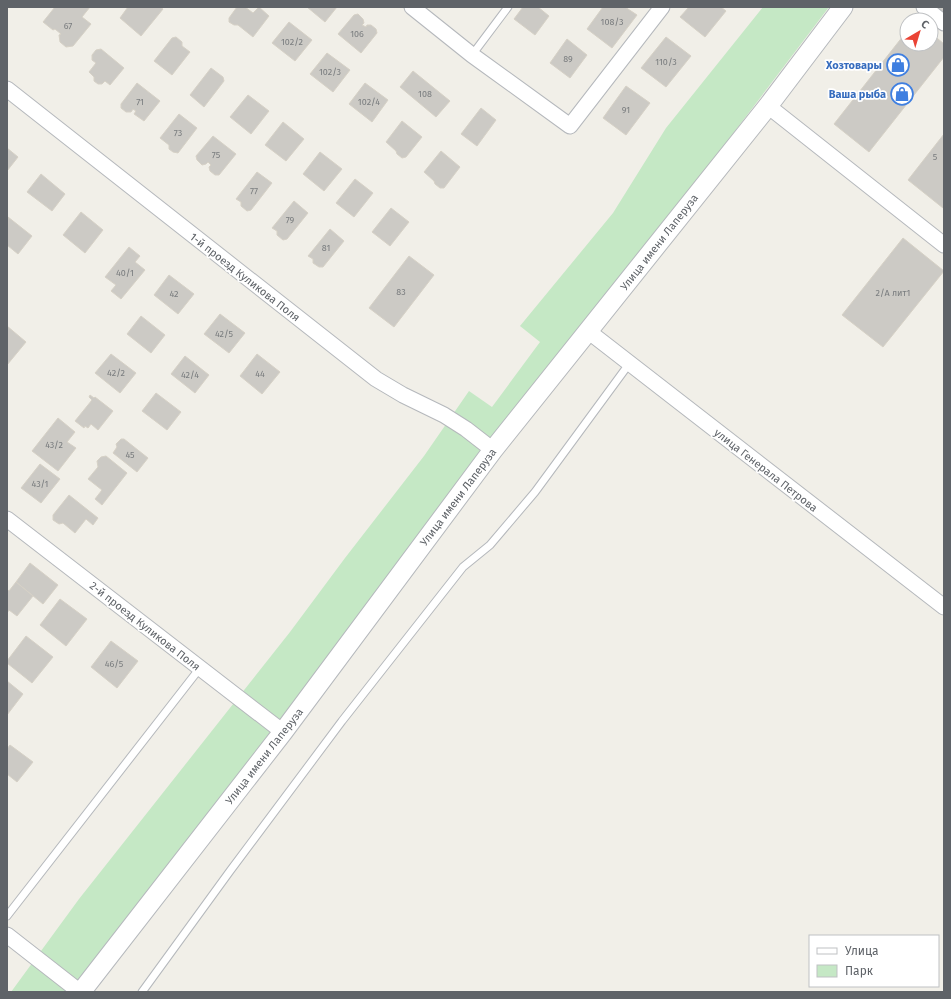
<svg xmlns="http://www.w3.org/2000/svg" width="951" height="999" font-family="'Fira Sans',sans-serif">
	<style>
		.green { fill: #c5e8c5 }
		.building { fill: #cccac5; stroke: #d6d1c6 }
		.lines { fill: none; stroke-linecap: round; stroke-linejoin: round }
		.service-casing { stroke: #b5b8bc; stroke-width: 9 }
		.minor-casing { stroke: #b5b8bc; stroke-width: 17 }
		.tertiary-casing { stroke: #b5b8bc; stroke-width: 21 }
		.service { stroke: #fff; stroke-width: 7 }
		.minor { stroke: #fff; stroke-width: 15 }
		.tertiary { stroke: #fff; stroke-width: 19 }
		.labels { text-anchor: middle; stroke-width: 3.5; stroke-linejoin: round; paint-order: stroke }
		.number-label { font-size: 9px; fill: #7a7d7f }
		.shop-label { font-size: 11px; font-weight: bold; fill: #366cbe; stroke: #fff; text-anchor: end }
		.street-label { font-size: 11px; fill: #5f6368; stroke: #fff }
	</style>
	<rect width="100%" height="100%" fill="#f1efe8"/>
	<path class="green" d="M763 7H829L549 376 70 992H11L79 899 290 632 345 558 424 456 469 391 492 407 540 342 520 326 613 213 666 128Z"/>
	<g class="building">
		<path d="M55 7H90L82 17 91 24 73 46 66 47 60 42 59 35 61 34 55 29 53 30 43 22Z"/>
		<path d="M128 7H160L163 9 141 36 120 18Z"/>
		<path d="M237 7H245L253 13 259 7 269 16 253 37 238 25H234L229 22V18Z"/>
		<path d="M307 7H337L325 22Z"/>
		<path d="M523 7H538L549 16 535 35 514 19Z"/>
		<path d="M603 7H625L637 15 612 48 587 29Z"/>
		<path d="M689 7H721L726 11 705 37 680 17Z"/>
		<path d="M933 7H944V16Z"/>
		<path d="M358 14 363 19 364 23 362 25 366 27 367 25H371L376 29 377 33 361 53 338 34 354 15Z"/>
		<path d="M289 22 312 40 295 61 272 43Z"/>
		<path d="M907 31V44H931V33L944 44V57L869 152 834 124Z"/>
		<path d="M176 37 182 42V46L190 52 172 75 154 61 172 38Z"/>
		<path d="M666 37 691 56 666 87 641 68Z"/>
		<path d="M567 39 587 55 570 78 550 63Z"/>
		<path d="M101 49 124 68 110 85 105 81 102 84H98L94 81V77L89 72 96 63 92 60V55L96 50Z"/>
		<path d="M327 53 350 70 333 92 310 74Z"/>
		<path d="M211 68 223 77 224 81 204 107 190 95Z"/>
		<path d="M413 71 450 101 436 117 400 87Z"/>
		<path d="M137 83 160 101 144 121 134 114 136 111 133 109 131 112H126L121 108V104Z"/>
		<path d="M365 83 388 100 372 122 349 104Z"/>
		<path d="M626 86 650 103 626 135 603 118Z"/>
		<path d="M248 95 269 111 251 134 230 117Z"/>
		<path d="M481 108 496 120 477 146 461 134Z"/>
		<path d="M179 114 197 128 178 153 173 152 169 149V145L160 138Z"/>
		<path d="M402 121 422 137 406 157 402 158 397 154 396 151 386 142Z"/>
		<path d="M283 122 304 139 286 161 265 145Z"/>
		<path d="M944 134V207L943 208 908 180Z"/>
		<path d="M213 136 236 154 219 175H215L210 171 209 167 211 165 208 162 206 164 202 165 197 160 196 156Z"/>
		<path d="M7 148 18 157 7 171Z"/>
		<path d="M441 151 460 167 444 188H440L435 184 434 181 424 172Z"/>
		<path d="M320 152 342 169 324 191 303 174Z"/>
		<path d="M257 172 272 183 251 210 247 211 241 206V202L236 199Z"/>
		<path d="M41 174 65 194 52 211 27 192Z"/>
		<path d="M355 179 373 193 354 217 336 203Z"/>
		<path d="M294 201 308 213 287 239 283 240 277 235V231L272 228Z"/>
		<path d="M391 208 409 222 390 246 372 232Z"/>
		<path d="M81 212 103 230 85 253 63 235Z"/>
		<path d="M8 217 32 236 18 254 7 245Z"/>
		<path d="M330 229 344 241 323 267H319L313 263V259L308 256Z"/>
		<path d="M903 238 944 271 883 347 842 315Z"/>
		<path d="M129 247 140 256 135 262 145 270 121 299 111 291 116 285 105 277Z"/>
		<path d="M409 256 434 275 394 327 369 308Z"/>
		<path d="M169 275 194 294 178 314 154 295Z"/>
		<path d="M220 314 245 333 229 353 204 334Z"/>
		<path d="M141 316 165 335 151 353 127 334Z"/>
		<path d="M7 326 26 342 7 365Z"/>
		<path d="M111 354 136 373 120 393 95 373Z"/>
		<path d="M257 354 280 372 262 394 240 376Z"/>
		<path d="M185 356 209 375 195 393 171 374Z"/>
		<path d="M156 393 181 412 167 430 142 411Z"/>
		<path d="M90 395 94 398 95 397 113 411 98 430 91 424 88 428 85 426 84 428 75 421 92 400 89 397Z"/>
		<path d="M58 418 75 432 67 442 76 448 58 471 32 451Z"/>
		<path d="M121 439H124L148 458 137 472 113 453 117 447 116 444Z"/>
		<path d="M106 456 127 473 102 505 95 499 102 490 88 479 98 467 97 461 101 457Z"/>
		<path d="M40 464 60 479 41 503 21 488Z"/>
		<path d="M69 495 98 518 93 525 86 519 75 533 63 523 59 524 53 520V515Z"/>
		<path d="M30 563 58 585 43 604 16 582Z"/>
		<path d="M16 582 33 596 17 616 9 610 7 613V589L9 591Z"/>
		<path d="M60 599 87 619 66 646 40 625Z"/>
		<path d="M26 636 53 657 32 683 7 663V661Z"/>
		<path d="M111 641 138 661 117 688 91 667Z"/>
		<path d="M7 681 23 694 7 715Z"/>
		<path d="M10 745 33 762 17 782 7 774V749Z"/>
	</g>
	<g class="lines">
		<g class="service-casing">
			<g id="service">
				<path d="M472 55 508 7"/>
				<path d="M7 916 200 668"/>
				<path d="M142 992 230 871 342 721 463 567 490 545 535 492 629 364"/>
			</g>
		</g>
		<g class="minor-casing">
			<g id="minor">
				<path d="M412 7 472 55 570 126 662 7"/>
				<path d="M924 7 944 23"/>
				<path d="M7 89 376 379 403 395 444 415 466 429 493 450"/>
				<path d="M768 106 944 245"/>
				<path d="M588 331 944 607"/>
				<path d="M7 519 283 732"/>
				<path d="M7 935 80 992"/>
			</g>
		</g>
		<g class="tertiary-casing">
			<path id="tertiary" d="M81 992 283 732 493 450 768 106 843 7"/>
		</g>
		<use href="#service" class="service"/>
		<use href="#minor" class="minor"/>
		<use href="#tertiary" class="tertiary"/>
	</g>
	<defs>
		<g id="shop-ring" transform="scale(1.15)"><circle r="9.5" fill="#fff" stroke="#3f7fe0" stroke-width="1.5"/><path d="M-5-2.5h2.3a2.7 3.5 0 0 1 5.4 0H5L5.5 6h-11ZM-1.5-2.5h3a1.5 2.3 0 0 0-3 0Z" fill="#3f7fe0"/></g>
	</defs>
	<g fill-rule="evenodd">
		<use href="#shop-ring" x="898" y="65"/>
		<use href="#shop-ring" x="902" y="94"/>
	</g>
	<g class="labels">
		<g class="number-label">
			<text x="612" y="25">108/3</text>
			<text x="68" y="29">67</text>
			<text x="357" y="37">106</text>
			<text x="292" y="45">102/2</text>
			<text x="568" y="62">89</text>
			<text x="666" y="65">110/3</text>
			<text x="330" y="75">102/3</text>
			<text x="425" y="97">108</text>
			<text x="140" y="105">71</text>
			<text x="369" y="105">102/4</text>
			<text x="626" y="113">91</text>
			<text x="178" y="136">73</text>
			<text x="216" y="158">75</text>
			<text x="935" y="160">5</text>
			<text x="254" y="194">77</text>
			<text x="290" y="223">79</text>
			<text x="326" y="251">81</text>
			<text x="125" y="276">40/1</text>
			<text x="401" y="295">83</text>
			<text x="893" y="296">2/А лит1</text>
			<text x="174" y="297">42</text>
			<text x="224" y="337">42/5</text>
			<text x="116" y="376">42/2</text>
			<text x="260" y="377">44</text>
			<text x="190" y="378">42/4</text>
			<text x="54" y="448">43/2</text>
			<text x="130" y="458">45</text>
			<text x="40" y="487">43/1</text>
			<text x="114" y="667">46/5</text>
		</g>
		<g class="shop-label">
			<text x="882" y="69">Хозтовары</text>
			<text x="886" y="98">Ваша рыба</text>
		</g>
		<g class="street-label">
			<text transform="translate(659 242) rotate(-52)" y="4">Улица имени Лаперуза</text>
			<text transform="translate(245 277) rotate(38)" y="4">1-й проезд Куликова Поля</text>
			<text transform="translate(766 470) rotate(38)" y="4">улица Генерала Петрова</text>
			<text transform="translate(458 497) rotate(-53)" y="4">Улица имени Лаперуза</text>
			<text transform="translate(145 626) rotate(38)" y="4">2-й проезд Куликова Поля</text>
			<text transform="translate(264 756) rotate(-52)" y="4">Улица имени Лаперуза</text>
		</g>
	</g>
	<rect width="951" height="999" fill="none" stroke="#5f6368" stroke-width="16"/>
	<rect x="809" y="935" width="130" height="52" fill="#ffffff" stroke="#bfc1c3"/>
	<rect x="817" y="948" width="20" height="6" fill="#ffffff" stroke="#bfc1c3"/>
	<text x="845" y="955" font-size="12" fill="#5f6368">Улица</text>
	<rect x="817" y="965" width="20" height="12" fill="#c5e8c5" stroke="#bfc1c3"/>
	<text x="845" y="975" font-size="12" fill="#5f6368">Парк</text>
	<g transform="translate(919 32) rotate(38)"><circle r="19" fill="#ffffff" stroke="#bfc1c3"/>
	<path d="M0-3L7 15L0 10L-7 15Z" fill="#ea4335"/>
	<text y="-6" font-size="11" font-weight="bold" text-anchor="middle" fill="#5f6368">С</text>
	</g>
</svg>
